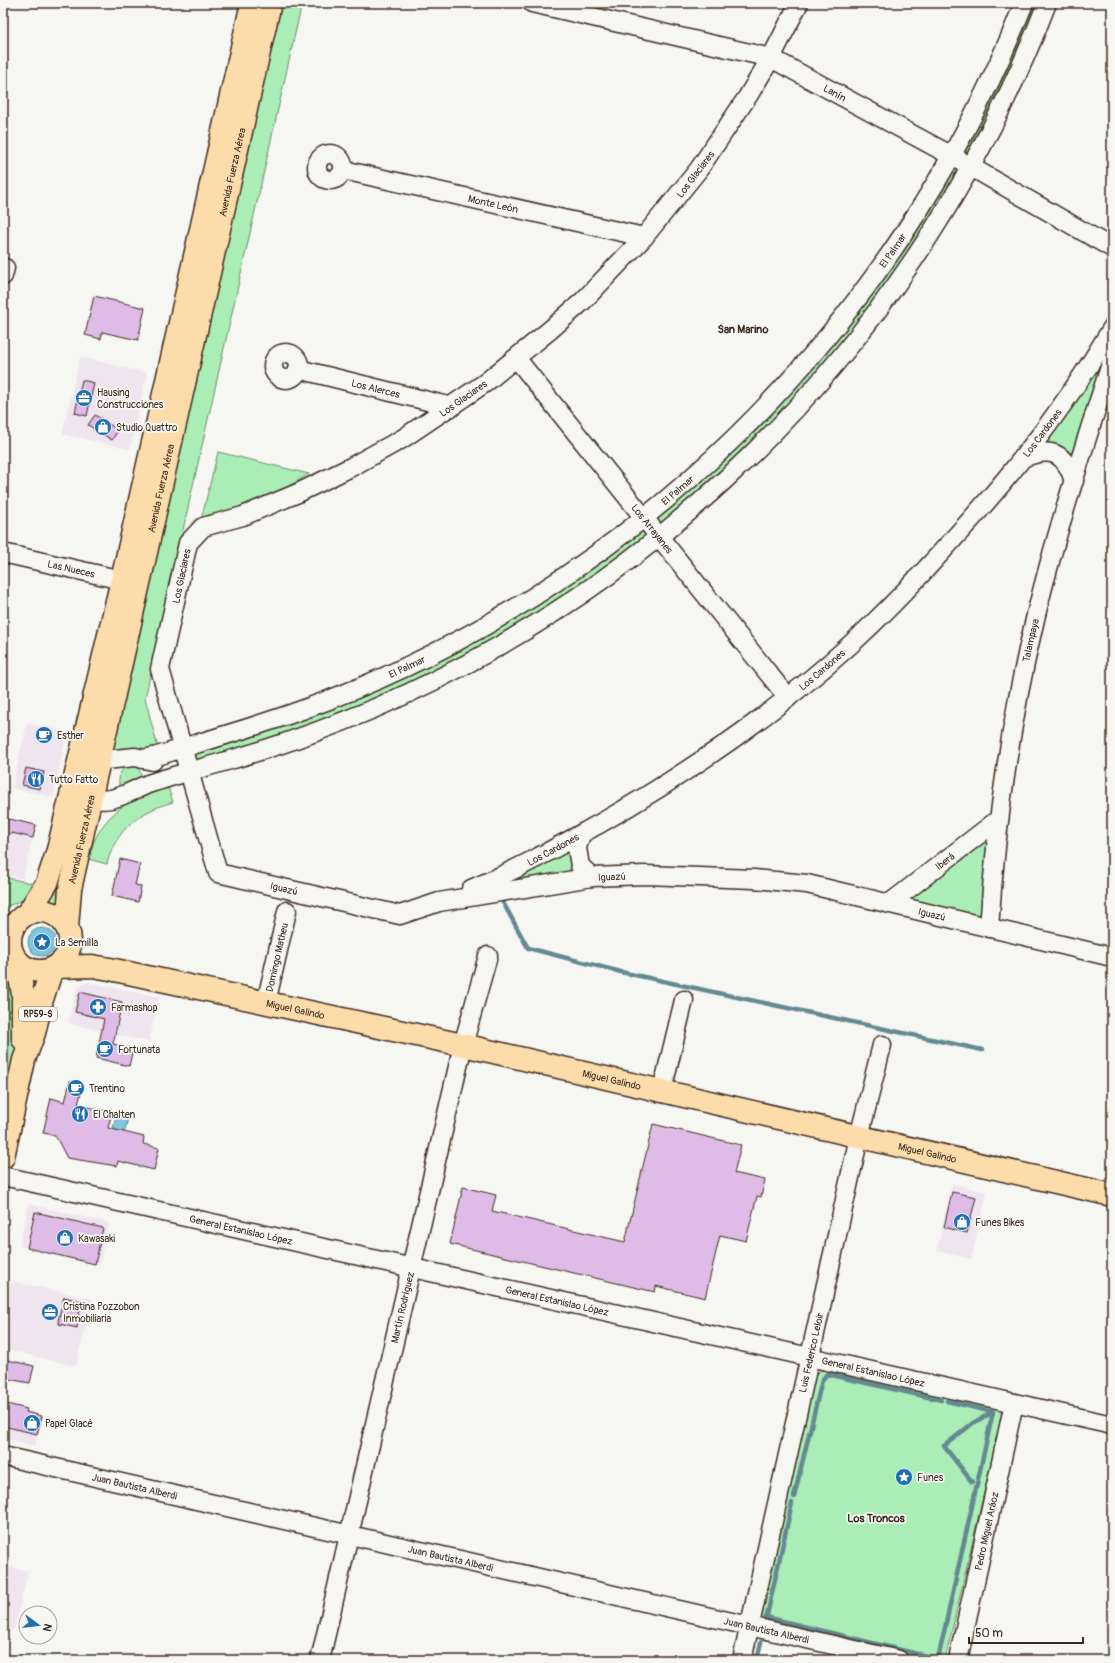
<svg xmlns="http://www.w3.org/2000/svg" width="1115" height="1663" font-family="Pangolin,sans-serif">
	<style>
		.built { fill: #efe5ef }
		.green { fill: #aaedb7; stroke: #728c6a }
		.water { fill: #7dc8dd; stroke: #638991 }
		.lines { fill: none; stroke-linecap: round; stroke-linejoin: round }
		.stream { stroke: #638991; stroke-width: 4.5 }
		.building { fill: #dfbce7; stroke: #3b2a1e }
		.minor-casing { stroke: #3b2a1e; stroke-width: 21 }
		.major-casing { stroke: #3b2a1e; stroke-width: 25 }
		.minor { stroke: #f6f6f2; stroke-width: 18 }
		.major { stroke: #fddcac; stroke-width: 22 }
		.labels { text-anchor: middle; stroke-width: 3.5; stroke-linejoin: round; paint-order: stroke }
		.shield { fill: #f6f6f2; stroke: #73675e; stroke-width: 1 }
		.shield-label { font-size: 9px; font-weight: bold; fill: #3b2a1e }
		.street-label { font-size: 10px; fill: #3b2a1e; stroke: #f6f6f2 }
		.poi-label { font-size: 10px; fill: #3b2a1e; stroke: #f6f6f2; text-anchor: start }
		.neighbourhood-label { font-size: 11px; font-weight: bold; fill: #3b2a1e; stroke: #f6f6f2 }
	</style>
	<rect width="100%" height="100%" fill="#f6f6f2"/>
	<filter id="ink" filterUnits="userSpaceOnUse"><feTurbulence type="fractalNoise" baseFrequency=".025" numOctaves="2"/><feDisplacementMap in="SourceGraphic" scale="8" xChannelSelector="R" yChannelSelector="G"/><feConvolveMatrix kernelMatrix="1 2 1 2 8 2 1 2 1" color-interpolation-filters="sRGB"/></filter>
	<g filter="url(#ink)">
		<g class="built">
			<path d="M80 357 147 373 130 449 62 434Z"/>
			<path d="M27 723 67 732 53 797 12 788Z"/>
			<path d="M3 818 36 825 23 879 3 874Z"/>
			<path d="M87 982 159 997 149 1042 68 1023 77 988Z"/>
			<path d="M952 1184 987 1192 971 1259 937 1251Z"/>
			<path d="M29 1204 109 1223 99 1265 19 1246Z"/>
			<path d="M11 1281 92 1299 76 1366 3 1349V1315Z"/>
			<path d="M3 1399 9 1401 8 1405 27 1409 26 1412 41 1416 35 1446 3 1438Z"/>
			<path d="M3 1566 28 1571 14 1630 3 1628Z"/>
		</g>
		<g class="green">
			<path d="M252 3H302L145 698 159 752 99 761 62 919 54 914 37 911Z"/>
			<path d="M1024 3H1047L1037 30 897 285 713 492 471 662 190 771 183 748 459 640 696 474 878 271Z"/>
			<path d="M1112 328V361L1074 481 1040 451Z"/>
			<path d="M218 452 309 474C273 497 242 507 201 520Z"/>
			<path d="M136 762 141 774V778L122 788 119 786C118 771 123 766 136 762Z"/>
			<path d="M168 787 173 802C140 811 115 830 107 864L88 859C99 816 127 798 168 787Z"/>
			<path d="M999 819 989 928 890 903Z"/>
			<path d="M581 834 592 877 486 894Z"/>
			<path d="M3 877 36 884C29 898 17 904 3 907Z"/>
			<path d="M74 945 88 959H69Z"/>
			<path d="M3 949C34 988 12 1074 3 1119Z"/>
			<path d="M825 1369 997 1407 1002 1415 945 1660H928L760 1621 813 1379 818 1372Z"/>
		</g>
		<g class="water">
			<circle cx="42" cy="942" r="14"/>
			<path d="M121 1112 129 1114 125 1130 122 1135 114 1133 113 1129 116 1115Z"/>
		</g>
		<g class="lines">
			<g class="stream">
				<path d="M500 897 528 948 621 972 982 1050"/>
				<path d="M947 1401 993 1412"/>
				<path d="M972 1482 944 1446 973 1423 993 1412"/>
				<path d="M794 1497 822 1380 827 1374 941 1400"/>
				<path d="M766 1617 938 1659 993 1412"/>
				<path d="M766 1620 792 1503"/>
				<path d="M757 1660 761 1642"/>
			</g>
		</g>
		<g class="building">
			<path d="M94 296 145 308 138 340 102 332 101 339 85 335Z"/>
			<path d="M82 380 94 383 87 416 75 413Z"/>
			<path d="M95 415 118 430 112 440 88 425Z"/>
			<path d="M26 768 44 772 40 789 22 785Z"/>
			<path d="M9 819 36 825 33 838 12 833 3 839V823Z"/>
			<path d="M120 859 140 864 135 885 141 886 138 902 112 896Z"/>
			<path d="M80 992 122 1002 113 1044 133 1049 129 1066 96 1058 104 1019 75 1012Z"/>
			<path d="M70 1081 83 1084 78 1105 112 1112 108 1128 144 1137 143 1144 159 1148 154 1170 118 1161 117 1166 67 1158 55 1135 43 1133 51 1098 65 1102Z"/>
			<path d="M653 1124 741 1145 734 1173 765 1180 761 1197 757 1196 746 1241 720 1235 705 1298 656 1286 655 1292 450 1244 463 1187 496 1195 492 1211 625 1242Z"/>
			<path d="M952 1192 976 1197 967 1233 944 1227Z"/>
			<path d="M35 1212 103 1228 95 1264 27 1248Z"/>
			<path d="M64 1297 81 1301 77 1328 59 1324 58 1321Z"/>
			<path d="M3 1359 34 1366 30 1383 3 1378Z"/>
			<path d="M3 1403 27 1409 26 1412 42 1416 37 1434 3 1426Z"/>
		</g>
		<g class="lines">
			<g class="minor-casing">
				<g id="minor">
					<path id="s1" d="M532 3 771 58 952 156 1112 248"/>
					<path id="s2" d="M799 3 771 58 748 96 699 169 644 237 583 301 550 330 485 383 402 439 351 467 298 493 243 516 203 527 188 543 160 669 218 873 400 915 439 902 592 877 645 875 754 879 807 884 1112 957"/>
					<circle cx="330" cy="167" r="13"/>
					<path id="s3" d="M343 170 644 237"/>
					<path d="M3 276 5 268"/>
					<circle cx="286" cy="366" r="13"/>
					<path id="s4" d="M517 359 788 698"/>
					<path id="s5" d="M298 369 452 407"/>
					<path d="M1025 457C1052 447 1065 453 1074 481"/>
					<path id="s6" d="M3 553 135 583"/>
					<path id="s7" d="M143 759C159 757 174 750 189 746 226 735 263 724 299 711 629 594 897 327 1024 3"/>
					<path d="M85 762 135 757 153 761"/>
					<path d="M79 795C90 800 99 801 111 799 124 796 136 789 148 784 175 775 203 768 230 760 606 652 908 367 1047 3"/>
					<path d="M581 834 577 848 580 866 592 877"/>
					<path id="s8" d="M471 889C515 871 557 847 599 824 688 773 773 715 850 645 888 611 922 574 956 536 1015 472 1068 403 1112 328"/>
					<path id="s9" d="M890 903 999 819"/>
					<path id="s10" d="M989 928C996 823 1011 718 1036 615 1057 529 1084 445 1112 361"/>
					<path id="s11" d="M266 1003 287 911"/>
					<path d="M662 1091 684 1000"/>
					<path id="s12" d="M3 1176 1112 1425"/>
					<path id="s13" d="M3 1456 899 1660"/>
					<path id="s14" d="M320 1660 463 1045 488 956"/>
					<path id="s15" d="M742 1660 859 1137 882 1045"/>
					<path id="s16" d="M958 1660 1014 1403"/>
				</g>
			</g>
			<g class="major-casing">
				<g id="major">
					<circle cx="40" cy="941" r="30"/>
					<path d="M28 913 47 883 58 850 122 580 252 3"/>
					<path id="s17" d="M67 927 70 889 270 3"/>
					<path d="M17 960 23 995V1039"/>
					<path id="s18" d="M57 967 92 966 110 969 463 1045 1112 1195"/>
					<path d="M3 1157 24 1060 34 1033 42 999 52 969"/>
				</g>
			</g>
			<use href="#minor" class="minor"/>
			<use href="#major" class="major"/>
		</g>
	</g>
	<defs>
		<g id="office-disc" transform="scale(0.9)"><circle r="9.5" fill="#1f6fb2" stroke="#f6f6f2"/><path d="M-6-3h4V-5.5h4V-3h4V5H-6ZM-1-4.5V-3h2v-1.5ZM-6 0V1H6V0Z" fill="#fff"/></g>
		<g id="shop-disc" transform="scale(0.9)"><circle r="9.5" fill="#1f6fb2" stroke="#f6f6f2"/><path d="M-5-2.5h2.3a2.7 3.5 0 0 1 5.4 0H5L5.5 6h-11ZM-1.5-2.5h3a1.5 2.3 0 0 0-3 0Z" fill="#fff"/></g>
		<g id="cafe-disc" transform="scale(0.9)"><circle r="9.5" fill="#1f6fb2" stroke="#f6f6f2"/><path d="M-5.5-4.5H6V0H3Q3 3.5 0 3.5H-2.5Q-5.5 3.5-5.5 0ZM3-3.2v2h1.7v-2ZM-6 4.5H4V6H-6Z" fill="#fff"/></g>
		<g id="restaurant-disc" transform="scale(0.9)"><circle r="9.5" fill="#1f6fb2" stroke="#f6f6f2"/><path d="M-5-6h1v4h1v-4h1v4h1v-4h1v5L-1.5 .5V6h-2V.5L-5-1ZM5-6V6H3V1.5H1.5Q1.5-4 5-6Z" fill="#fff"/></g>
		<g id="sight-disc" transform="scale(0.9)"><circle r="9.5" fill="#1f6fb2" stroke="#f6f6f2"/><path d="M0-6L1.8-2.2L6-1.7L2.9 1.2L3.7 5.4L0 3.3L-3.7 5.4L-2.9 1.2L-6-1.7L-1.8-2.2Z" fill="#fff"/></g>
		<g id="pharmacy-disc" transform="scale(0.9)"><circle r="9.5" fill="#1f6fb2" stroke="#f6f6f2"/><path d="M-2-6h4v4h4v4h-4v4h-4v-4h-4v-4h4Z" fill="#fff"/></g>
	</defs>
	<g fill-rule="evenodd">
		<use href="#office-disc" x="84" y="398"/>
		<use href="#shop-disc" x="103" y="427"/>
		<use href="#cafe-disc" x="44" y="735"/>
		<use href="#restaurant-disc" x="36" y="779"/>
		<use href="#sight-disc" x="42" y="942"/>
		<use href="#pharmacy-disc" x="98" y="1007"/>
		<use href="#cafe-disc" x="105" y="1049"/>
		<use href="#cafe-disc" x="76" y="1088"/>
		<use href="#restaurant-disc" x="80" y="1114"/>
		<use href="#shop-disc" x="962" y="1222"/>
		<use href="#shop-disc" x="65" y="1238"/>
		<use href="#office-disc" x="50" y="1312"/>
		<use href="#shop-disc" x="32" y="1423"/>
		<use href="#sight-disc" x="904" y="1477"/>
	</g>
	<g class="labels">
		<rect class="shield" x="19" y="1007" width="38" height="14" rx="3"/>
		<g class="shield-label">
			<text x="38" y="1017">RP59-S</text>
		</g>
		<g class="street-label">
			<text dy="4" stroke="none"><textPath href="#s1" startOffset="318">Lanín</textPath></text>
			<text dy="4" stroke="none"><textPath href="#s17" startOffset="773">Avenida Fuerza Aérea</textPath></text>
			<text transform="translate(695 174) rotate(-53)" y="4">Los Glaciares</text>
			<text dy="4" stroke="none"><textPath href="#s3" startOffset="154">Monte León</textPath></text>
			<text dy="4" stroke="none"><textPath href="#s7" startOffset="927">El Palmar</textPath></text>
			<text dy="4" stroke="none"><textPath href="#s5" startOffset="80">Los Alerces</textPath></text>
			<text transform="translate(463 398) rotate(-35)" y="4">Los Glaciares</text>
			<text dy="4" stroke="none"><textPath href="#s8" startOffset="739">Los Cardones</textPath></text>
			<text dy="4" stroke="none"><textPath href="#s17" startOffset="449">Avenida Fuerza Aérea</textPath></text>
			<text dy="4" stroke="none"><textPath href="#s7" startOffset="604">El Palmar</textPath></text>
			<text dy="4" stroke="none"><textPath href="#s4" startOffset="217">Los Arrayanes</textPath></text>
			<text dy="4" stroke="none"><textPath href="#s6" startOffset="70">Las Nueces</textPath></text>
			<text transform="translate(181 576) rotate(-78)" y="4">Los Glaciares</text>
			<text dy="4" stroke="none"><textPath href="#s10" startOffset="291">Talampaya</textPath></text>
			<text dy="4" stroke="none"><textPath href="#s7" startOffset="280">El Palmar</textPath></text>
			<text dy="4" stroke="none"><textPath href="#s8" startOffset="415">Los Cardones</textPath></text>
			<text dy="4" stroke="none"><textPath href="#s17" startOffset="89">Avenida Fuerza Aérea</textPath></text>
			<text dy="4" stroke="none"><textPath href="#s8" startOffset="91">Los Cardones</textPath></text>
			<text dy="4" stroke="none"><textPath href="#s9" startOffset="69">Iberá</textPath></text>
			<text dy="4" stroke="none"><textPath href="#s2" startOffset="1582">Iguazú</textPath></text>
			<text dy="4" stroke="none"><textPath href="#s2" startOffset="1247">Iguazú</textPath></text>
			<text dy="4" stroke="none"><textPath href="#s2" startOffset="1906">Iguazú</textPath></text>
			<text dy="4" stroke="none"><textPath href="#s11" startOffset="47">Domingo Matheu</textPath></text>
			<text dy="4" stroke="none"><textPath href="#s18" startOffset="243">Miguel Galindo</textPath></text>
			<text dy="4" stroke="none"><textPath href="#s18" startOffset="567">Miguel Galindo</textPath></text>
			<text dy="4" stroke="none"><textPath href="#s18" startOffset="891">Miguel Galindo</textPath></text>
			<text dy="4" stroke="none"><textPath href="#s12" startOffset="244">General Estanislao López</textPath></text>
			<text dy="4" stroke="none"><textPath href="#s12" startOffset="568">General Estanislao López</textPath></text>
			<text dy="4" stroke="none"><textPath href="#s14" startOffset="362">Martín Rodríguez</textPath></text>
			<text dy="4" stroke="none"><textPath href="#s15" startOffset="315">Luis Federico Leloir</textPath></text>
			<text dy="4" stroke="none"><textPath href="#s12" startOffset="892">General Estanislao López</textPath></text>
			<text dy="4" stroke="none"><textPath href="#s13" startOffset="135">Juan Bautista Alberdi</textPath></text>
			<text dy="4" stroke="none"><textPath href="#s16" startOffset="132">Pedro Miguel Aráoz</textPath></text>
			<text dy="4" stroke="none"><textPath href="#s13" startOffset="459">Juan Bautista Alberdi</textPath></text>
			<text dy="4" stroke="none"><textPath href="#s13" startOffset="783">Juan Bautista Alberdi</textPath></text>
		</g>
		<g class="poi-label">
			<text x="97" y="396">Hausing<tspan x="97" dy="12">Construcciones</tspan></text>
			<text x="116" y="431">Studio Quattro</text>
			<text x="57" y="739">Esther</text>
			<text x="49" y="783">Tutto Fatto</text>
			<text x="55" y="946">La Semilla</text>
			<text x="111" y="1011">Farmashop</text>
			<text x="118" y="1053">Fortunata</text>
			<text x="89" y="1092">Trentino</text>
			<text x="93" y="1118">El Chalten</text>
			<text x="975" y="1226">Funes Bikes</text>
			<text x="78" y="1242">Kawasaki</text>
			<text x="63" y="1310">Cristina Pozzobon<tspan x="63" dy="12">Inmobiliaria</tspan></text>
			<text x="45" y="1427">Papel Glacé</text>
			<text x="917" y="1481">Funes</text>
		</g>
		<g class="neighbourhood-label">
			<text x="743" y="333">San Marino</text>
			<text x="876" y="1522">Los Troncos</text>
		</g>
	</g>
	<rect width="1115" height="1663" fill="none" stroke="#f6f6f2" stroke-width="16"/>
	<rect x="8" y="8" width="1099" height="1647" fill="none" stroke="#3b2a1e" stroke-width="1.5" filter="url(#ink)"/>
	<g transform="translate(38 1625) rotate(105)"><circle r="19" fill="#f6f6f2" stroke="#aba49d"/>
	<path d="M0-3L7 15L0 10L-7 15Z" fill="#1f6fb2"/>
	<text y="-6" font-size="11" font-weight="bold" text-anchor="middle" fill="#3b2a1e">N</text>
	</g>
	<path d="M969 1637v6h114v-6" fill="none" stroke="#3b2a1e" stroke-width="2"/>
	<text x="975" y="1637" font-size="12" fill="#3b2a1e" stroke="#f6f6f2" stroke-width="3" paint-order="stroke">50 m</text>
</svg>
